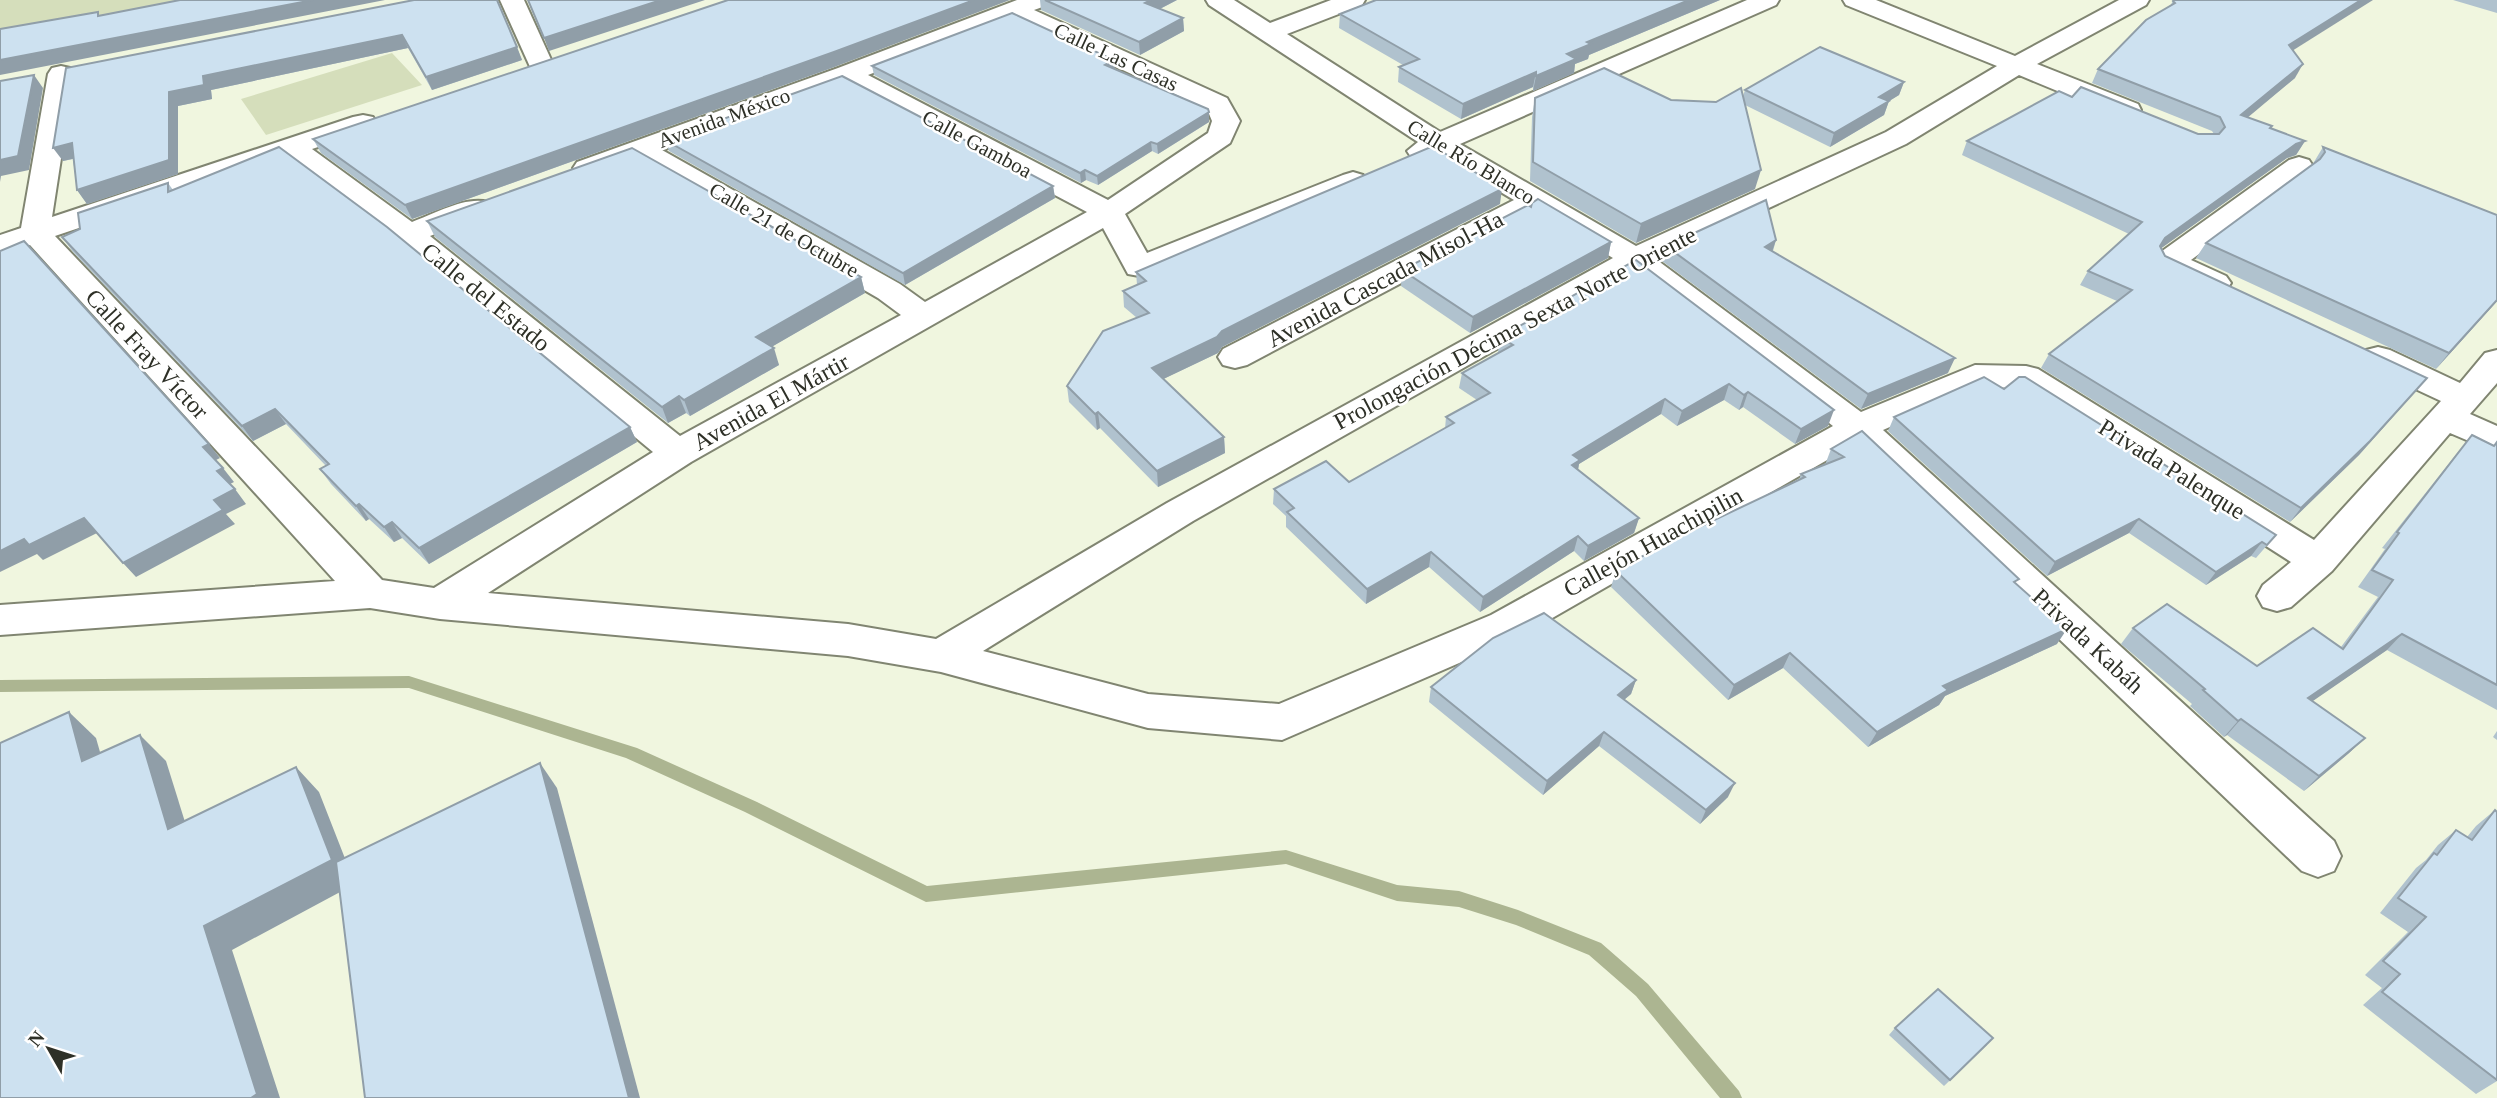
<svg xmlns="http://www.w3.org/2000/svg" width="2497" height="1098" font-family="'Times New Roman',serif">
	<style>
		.green { fill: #d5debb }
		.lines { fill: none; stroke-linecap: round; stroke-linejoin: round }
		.stream { fill: #acb591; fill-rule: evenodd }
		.street-casing { stroke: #808571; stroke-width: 4 }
		.street { fill: #fff; fill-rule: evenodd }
		.wall { fill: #b0c2ce }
		.shaded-wall { fill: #909ea8 }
		.building { fill: #cde1f0; stroke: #909ea8; stroke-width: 2 }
		.labels { text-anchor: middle; stroke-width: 5; stroke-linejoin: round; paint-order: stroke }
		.far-street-label { font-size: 21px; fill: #2e3027; stroke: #fff }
		.street-label { font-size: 24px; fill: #2e3027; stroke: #fff }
	</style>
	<rect width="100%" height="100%" fill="#f0f6df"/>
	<g class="green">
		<path d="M0 0H226L0 42Z"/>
		<path d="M392 53 422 85 266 135 241 99Z"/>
	</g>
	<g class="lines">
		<path class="stream" d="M409 676 637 748 757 802 927 886 1286 850 1397 885 1459 891 1518 910 1601 943 1648 984 1739 1091 1742 1098H1720L1636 996 1589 955 1516 925 1459 907 1397 901 1286 864 926 902 745 812 626 758 409 688 0 692V680Z"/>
		<g class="street-casing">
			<g id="street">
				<path d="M500 0H524L553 64 549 69 540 72 531 69Z"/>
				<path d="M1017 0H1051L1048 5 1034 10 1227 98 1240 121 1230 143 1125 214 1147 253 1343 175 1353 172 1363 175 1367 181 1363 187 1139 276 1128 274 1103 228 691 462 488 593 848 624 936 639 1167 503 1613 258 1535 212 1247 365 1235 368 1223 365 1218 357 1223 349 1514 200 1437 154 1421 159 1411 157 1407 151 1418 142 1209 5 1206 0H1234L1270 23 1331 0H1365L1362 5 1287 34 1440 132 1747 0H1779L1776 5 1460 144 1636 246 1886 132 1997 66 1846 5 1843 0H1876L2015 56 2119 0H2149L2146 5 2037 64 2138 104 2141 110 2138 116 2128 118 2118 116 2019 75 1906 144 1657 260 1861 412 1975 365 2026 366 2038 369 2314 540 2441 401 2366 366 2361 358 2366 350 2378 347 2390 350 2460 383 2485 353 2497 350V383L2470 414 2497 426V453L2450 433 2332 571 2291 607 2277 611 2263 607 2257 596 2263 585 2291 562 2019 388 1980 387 1883 430 2334 841 2341 856 2334 871 2318 877 2302 871 1855 444 1519 637 1282 740 1148 728 941 672 848 656 440 619 370 608 0 635V605L335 581 30 245 0 254V235L21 228 48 74 52 68 61 66 70 68 74 74 52 217 353 117 363 115 373 117 377 123 373 129 312 149 412 222C434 214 465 196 488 202L493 208 488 214 430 236 680 436 901 315 878 298 637 159 587 177 577 174 573 168 577 162 838 68ZM1013 19 1207 109 1212 121 1208 133 1108 200 868 75ZM845 84 1087 212 925 302 900 284 662 150ZM287 158 397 240 653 452 434 588 382 580 55 236ZM1633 272 1833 426 1491 615 1279 704 1148 694 983 651 1193 521Z"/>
				<path d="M2299 157 2309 160 2313 166 2309 172 2191 260 2226 276 2231 283 2226 290C2203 296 2179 278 2158 268L2154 261 2158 254 2289 160Z"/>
			</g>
		</g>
		<use href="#street" class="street"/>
	</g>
	<g class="wall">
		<path d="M1040 0H1177L1160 9 1183 18 1184 31 1140 55 1041 10Z"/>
		<path d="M1376 0H1720L1589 55 1588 59 1575 64 1574 73 1533 91V87L1461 119 1398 82 1399 67 1403 65 1339 28 1340 14Z"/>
		<path d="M2453 0H2497V13Z"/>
		<path d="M498 1 522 60 432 90 408 48 211 90 212 99 178 106V174L87 204 77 190 73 159 63 161 66 68Z"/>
		<path d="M2173 1 2293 51 2295 78 2247 117 2271 128 2305 141 2296 155 2287 158 2161 248 2165 256 2415 392 2359 455 2290 522 2041 368 2049 354 2117 301 2080 285 2088 271 2129 234 1962 155 1967 141 2072 97 2198 134H2214L2212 131 2092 83 2098 69 2170 6Z"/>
		<path d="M837 66 412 219 321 153 313 139Z"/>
		<path d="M872 66 1115 69 1209 122 1158 154 1152 151 1098 185 1086 180 1081 183 874 75Z"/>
		<path d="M1904 82 1899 95 1889 101 1884 115 1830 147 1745 105 1755 189 1636 243 1530 181 1532 117 1535 98 1671 100 1716 102 1743 96 1745 90Z"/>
		<path d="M665 140 1053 186 1055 198 905 285 669 151Z"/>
		<path d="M2323 147 2497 301 2436 369 2196 258 2206 243 2314 163V162Z"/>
		<path d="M168 183 173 190 630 427 637 442 429 564 402 538 394 542 369 519 366 521 331 484 320 469 326 466 286 424 253 441 73 252 62 237 80 229Z"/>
		<path d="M1500 204 1222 347 1218 353 1163 379 1224 437 1225 453 1158 487 1100 428 1097 430 1069 402 1067 386 1137 318 1124 307 1123 291 1137 285 1136 272Z"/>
		<path d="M427 221 861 277 865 293 771 347 779 365 690 416 686 413 668 423 435 237Z"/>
		<path d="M1776 240 1773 251 1948 373 1861 409 1662 261 1666 246Z"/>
		<path d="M1611 242 1608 258 1470 333 1401 286 1402 270Z"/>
		<path d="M1636 260 1828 426 1795 444 1743 407 1739 410 1724 400 1677 426 1661 414 1579 464 1578 470 1639 518 1634 533 1584 561 1574 551 1480 612 1429 567 1366 604 1286 527V516L1273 504 1274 489 1349 482 1445 429 1446 417 1477 400 1459 388 1462 373 1499 352H1498L1500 337Z"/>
		<path d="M2004 389 2276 535 2256 558 2251 556 2206 585 2129 533 2047 576 1888 431 1894 417Z"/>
		<path d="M2472 435 2494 445 2497 441V710L2387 650 2312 701 2365 738 2349 753 2304 791 2227 735 2224 737 2190 706 2192 704 2121 644 2133 628 2257 666 2341 647 2378 597 2358 587 2385 549 2382 548 2458 452Z"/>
		<path d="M1831 449 2016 584 2057 644 1945 696 1939 705 1868 747 1783 668 1728 700 1611 587 1616 571 1799 480 1801 474 1825 465Z"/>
		<path d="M1636 680 1631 694 1624 700 1728 797 1700 824 1599 746 1543 795 1429 702 1431 687Z"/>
		<path d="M2497 731V740L2493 737Z"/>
		<path d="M2495 810 2497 1081 2476 1094 2363 1005 2382 988 2365 975 2408 932 2380 913 2416 868 2426 860 2438 845 2456 830 2467 837 2476 826Z"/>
		<path d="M1895 1028 1987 1045 1944 1086 1889 1035Z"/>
	</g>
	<g class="shaded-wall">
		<path d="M313 0H385L0 75V60Z"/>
		<path d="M661 0H705L549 51 544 38Z"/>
		<path d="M974 0H1010L837 66 412 219 405 205Z"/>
		<path d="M1151 0H1177L1146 16 1145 3Z"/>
		<path d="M1689 0H1720L1589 55 1588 59 1575 64 1574 73 1533 91 1536 76 1567 54 1587 42Z"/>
		<path d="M2361 0H2373L2281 58 2289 45Z"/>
		<path d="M1183 18 1184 31 1140 55 1139 42Z"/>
		<path d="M402 35 408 48 211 90 212 99 178 106V174L87 204 77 190 169 92 203 76Z"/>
		<path d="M517 47 522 60 432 90 426 77Z"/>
		<path d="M1114 60 1115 69 1105 65Z"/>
		<path d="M2303 64 2295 78 2234 129 2241 115Z"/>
		<path d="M1536 72 1533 87 1461 119 1463 104Z"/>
		<path d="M34 75 43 88 29 170 1 176 0 182V160Z"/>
		<path d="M1904 82 1899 95 1878 108 1889 101 1884 115 1830 147 1834 133 1879 97Z"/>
		<path d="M1209 112V122L1158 154 1157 144Z"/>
		<path d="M2305 141 2296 155 2287 158 2156 252 2165 238 2296 144Z"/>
		<path d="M1151 142 1152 151 1098 185 1097 176Z"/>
		<path d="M72 143 81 157 63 161 53 148Z"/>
		<path d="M1085 170 1086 180 1081 183 1080 173Z"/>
		<path d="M1761 170 1755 189 1636 243 1641 224Z"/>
		<path d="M1053 186 1055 198 905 285 903 273Z"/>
		<path d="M1502 189 1500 204 1222 347 1218 353 1153 384 1152 368 1222 331Z"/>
		<path d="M1776 240 1771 255 1765 247Z"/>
		<path d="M1611 242 1608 258 1470 333 1473 317Z"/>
		<path d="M861 277 865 293 761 353 756 337Z"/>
		<path d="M2497 300V301L2436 369 2449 353Z"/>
		<path d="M774 348 779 365 690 416 684 400Z"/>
		<path d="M1955 358 1948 373 1861 409 1868 394Z"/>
		<path d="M2427 378 2359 455 2290 522 2301 508Z"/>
		<path d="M1729 384 1724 400 1677 426 1682 411Z"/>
		<path d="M1748 392 1743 407 1739 410 1744 395Z"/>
		<path d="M679 396 686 413 668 423 662 407Z"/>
		<path d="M1665 399 1661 414 1579 464 1577 475 1568 481 1573 455Z"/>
		<path d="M275 409 286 424 253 441 242 426Z"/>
		<path d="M1834 410 1828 426 1795 444 1801 429Z"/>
		<path d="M1098 412 1100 428 1097 430 1095 414Z"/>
		<path d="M630 427 637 442 429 564 419 548Z"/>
		<path d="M1224 437 1225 453 1158 487 1157 471Z"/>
		<path d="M209 444 220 458 214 461 203 447Z"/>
		<path d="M223 468 234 482 228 485 217 471Z"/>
		<path d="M235 489 246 504 226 514 235 524 136 577 123 563 214 500Z"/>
		<path d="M359 504 369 519 366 521 356 506Z"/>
		<path d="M84 518 97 533 43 560 37 554 0 572V551L24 539Z"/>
		<path d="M1639 518 1634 533 1584 561 1588 546Z"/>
		<path d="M2139 519 2129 533 2047 576 2055 562Z"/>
		<path d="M392 522 402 538 394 542 384 527Z"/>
		<path d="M1578 536 1574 551 1480 612 1483 597Z"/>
		<path d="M2262 542 2251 556 2206 585 2216 572Z"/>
		<path d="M1431 552 1429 567 1366 604 1367 589Z"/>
		<path d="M2067 629 2057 644 1945 696 1939 705 1868 747 1877 732 1943 686Z"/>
		<path d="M2402 634 2387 650 2294 714 2308 698Z"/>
		<path d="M1790 653 1783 668 1728 700 1734 685Z"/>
		<path d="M1636 680 1631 694 1613 709 1618 695Z"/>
		<path d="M69 712 96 738 110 787 82 761Z"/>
		<path d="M2241 719 2227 735 2224 737 2238 721Z"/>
		<path d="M1604 732 1599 746 1543 795 1547 781Z"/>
		<path d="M140 735 166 761 195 854 168 829Z"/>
		<path d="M2365 738 2349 753 2304 791 2319 776Z"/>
		<path d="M540 763 557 788 640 1098H629Z"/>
		<path d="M296 767 319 792 355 884 232 950 280 1098H251L204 926Z"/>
		<path d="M1735 783 1728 797 1700 824 1706 810Z"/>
	</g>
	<g class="building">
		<path d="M180 0H313L0 60V29L98 12V16Z"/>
		<path d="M414 0H497L517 47 426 77 402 35 203 76 204 85 169 92V160L77 190 72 143 53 148 66 68Z"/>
		<path d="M528 0H661L544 38Z"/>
		<path d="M728 0H974L834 52 405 205 313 139Z"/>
		<path d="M1045 0H1151L1145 3 1183 18 1139 42Z"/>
		<path d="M1376 0H1689L1587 42 1591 44 1567 54 1576 59 1536 76V72L1463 104 1399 67 1419 59 1340 14Z"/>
		<path d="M2174 0H2361L2289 45 2303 64 2241 115 2272 126 2270 128 2305 141 2296 144 2165 238 2160 246 2165 256 2427 378 2370 441 2301 508 2049 354 2132 290 2088 271 2142 222 1967 141 2059 91 2072 97 2081 87 2198 134H2219L2225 127 2220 117 2098 69 2146 20 2175 3 2173 1Z"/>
		<path d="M1012 13 1114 60 1105 65 1208 109 1209 112 1157 144 1151 142 1097 176 1085 170 1080 173 872 66Z"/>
		<path d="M1820 47 1904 82 1879 97 1889 101 1834 133 1745 90Z"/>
		<path d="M1604 68 1671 100 1716 102 1741 88 1761 170 1641 224 1533 162 1535 98Z"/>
		<path d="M34 75 18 156 0 160V81Z"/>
		<path d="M842 76 1053 186 903 273 665 140Z"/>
		<path d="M1433 146 1502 189 1222 331 1217 337 1152 368 1224 437 1157 471 1098 412 1095 414 1067 386 1103 331 1149 313 1123 291 1146 281 1136 272Z"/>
		<path d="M279 147 387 227 630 427 419 548 392 522 384 527 359 504 356 506 320 469 329 464 275 409 242 426 62 237 80 229 78 213 168 183V192Z"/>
		<path d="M2323 147 2497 215V300L2449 353 2206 243 2320 159 2325 152Z"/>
		<path d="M632 148 861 277 756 337 774 348 684 400 679 396 662 407 427 221Z"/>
		<path d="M1538 199 1611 242 1473 317 1402 270 1528 205 1531 207 1532 203Z"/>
		<path d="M1766 200 1776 240 1765 247 1955 358 1868 394 1666 246Z"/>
		<path d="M24 241 209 444 203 447 223 468 217 471 235 489 214 500 223 510 123 563 84 518 29 545 24 539 0 551V251Z"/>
		<path d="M1636 260 1834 410 1801 429 1748 392 1744 395 1729 384 1682 411 1665 399 1573 455 1580 460 1572 465 1639 518 1588 546 1578 536 1483 597 1431 552 1367 589 1287 512 1294 508 1274 489 1326 461 1349 482 1454 423 1446 417 1490 393 1462 373 1513 345 1500 337Z"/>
		<path d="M1984 377 2004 389 2019 377H2025L2276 535 2267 545 2262 542 2216 572 2139 519 2055 562 1894 417Z"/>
		<path d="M1862 431 2019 579 2014 582 2067 629 1943 686 1948 690 1877 732 1790 653 1734 685 1616 571 1670 541 1805 477 1801 474 1844 457 1831 449Z"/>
		<path d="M2472 435 2494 446 2497 442V685L2402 634 2308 698 2365 738 2319 776 2241 719 2238 721 2203 690 2205 689 2133 628 2167 604 2257 666 2313 628 2343 649 2393 580 2372 570 2399 533 2397 532Z"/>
		<path d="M1544 613 1636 680 1618 695 1735 783 1706 810 1604 732 1547 781 1431 687 1493 638Z"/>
		<path d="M69 712 82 761 140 735 168 829 296 767 332 860 204 926 257 1094 251 1098H0V743Z"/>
		<path d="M540 763 629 1098H365L336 862Z"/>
		<path d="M2495 810 2497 812V1080L2382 992 2400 974 2383 961 2426 917 2398 898 2434 853 2437 855 2456 830 2472 840Z"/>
		<path d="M1938 989 1993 1038 1950 1080 1895 1028Z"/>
	</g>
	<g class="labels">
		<g class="far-street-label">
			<text transform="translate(1116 57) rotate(25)" y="7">Calle Las Casas</text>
			<text transform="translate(724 118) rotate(-20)" y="7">Avenida México</text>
			<text transform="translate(977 144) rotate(28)" y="7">Calle Gamboa</text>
			<text transform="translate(1471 162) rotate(31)" y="7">Calle Río Blanco</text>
			<text transform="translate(784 230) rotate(30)" y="7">Calle 21 de Octubre</text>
		</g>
		<g class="street-label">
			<text transform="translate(1385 279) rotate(-28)" y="8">Avenida Cascada Misol-Ha</text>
			<text transform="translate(486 297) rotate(39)" y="8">Calle del Estado</text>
			<text transform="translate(1515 328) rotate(-28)" y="8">Prolongación Décima Sexta Norte Oriente</text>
			<text transform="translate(147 354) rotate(47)" y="8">Calle Fray Víctor</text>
			<text transform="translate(771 402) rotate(-29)" y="8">Avenida El Mártir</text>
			<text transform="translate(2172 469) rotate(32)" y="8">Privada Palenque</text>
			<text transform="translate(1653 542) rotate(-29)" y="8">Callejón Huachipilin</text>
			<text transform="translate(2088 641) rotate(43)" y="8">Privada Kabáh</text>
		</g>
	</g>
	<g transform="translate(49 1049) rotate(309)" stroke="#ffffff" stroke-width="5" paint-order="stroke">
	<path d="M0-5L12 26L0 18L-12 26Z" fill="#2e3027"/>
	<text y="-10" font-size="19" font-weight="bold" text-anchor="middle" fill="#2e3027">N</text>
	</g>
</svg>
